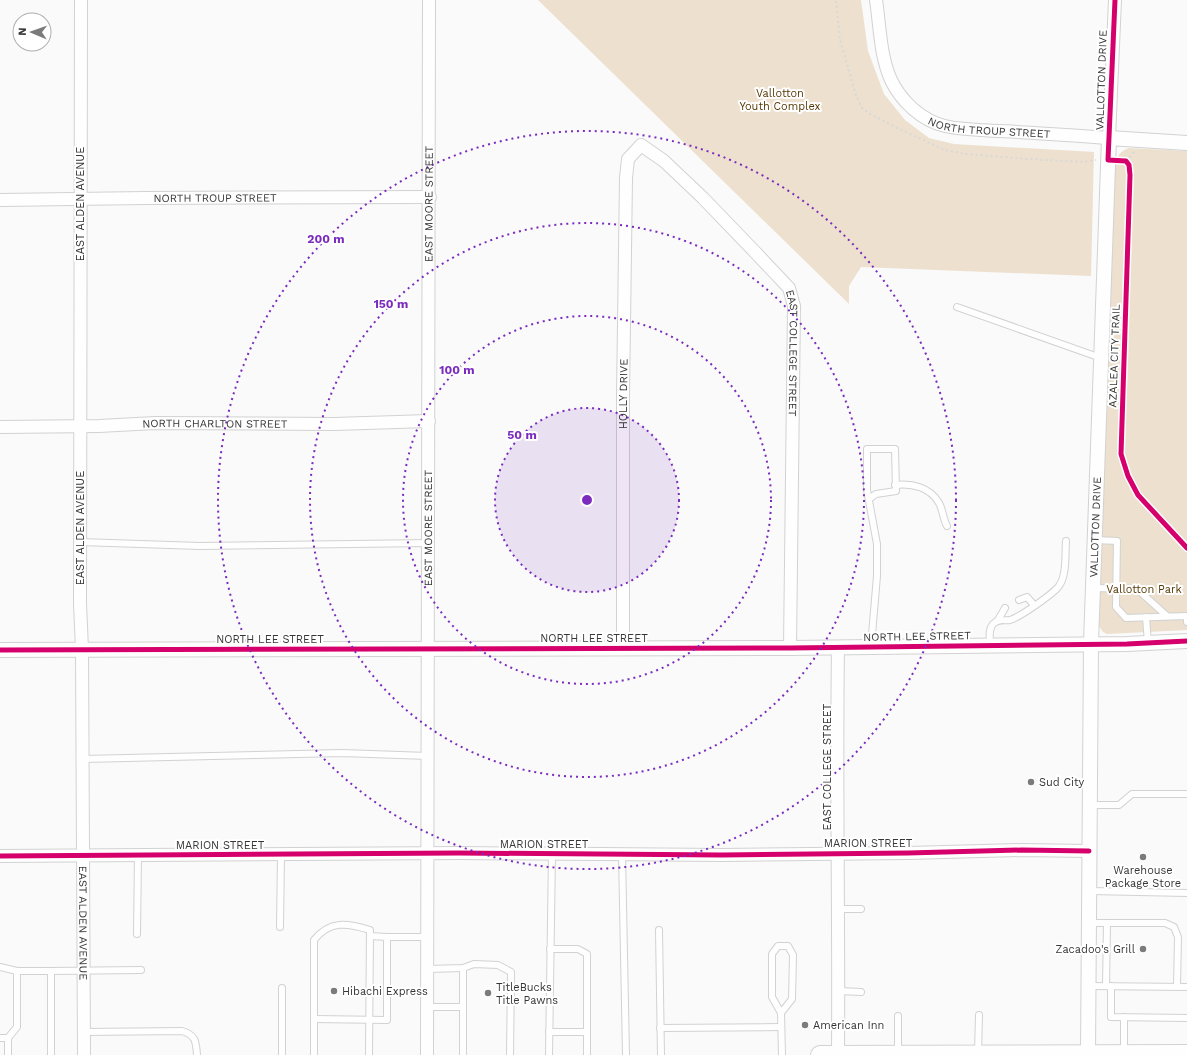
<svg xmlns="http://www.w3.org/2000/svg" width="1187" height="1055" font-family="'Work Sans',sans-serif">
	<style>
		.green { fill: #ede0cf }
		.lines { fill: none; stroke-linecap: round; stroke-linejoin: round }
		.service-casing { stroke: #d1d2d1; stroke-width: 8 }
		.minor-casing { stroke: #d1d2d1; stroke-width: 14 }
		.tertiary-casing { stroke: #d1d2d1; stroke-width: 16 }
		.primary-casing { stroke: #d1d2d1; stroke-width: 20 }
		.path { stroke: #d8d8d7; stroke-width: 2; stroke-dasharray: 2 3; stroke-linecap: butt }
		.service { stroke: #fefefe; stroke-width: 6 }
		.minor { stroke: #fefefe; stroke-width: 12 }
		.tertiary { stroke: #fefefe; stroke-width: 14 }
		.primary { stroke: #fefefe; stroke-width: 18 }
		.cycleway-casing { stroke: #fff; stroke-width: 8 }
		.cycleway { stroke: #d6006c; stroke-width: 5 }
		.ring { fill: none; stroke: #7b2cbf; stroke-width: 2; stroke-dasharray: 2 4 }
		.poi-dot { fill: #7a7b7a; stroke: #fff; stroke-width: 1.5 }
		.labels { text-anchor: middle; stroke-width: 4; stroke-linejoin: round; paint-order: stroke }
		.street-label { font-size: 11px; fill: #353635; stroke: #fff }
		.park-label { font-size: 11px; fill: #573906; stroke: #fff }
		.poi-label { font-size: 11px; fill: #353635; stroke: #fff; text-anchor: start }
		.centre { fill: #7b2cbf; stroke: #fff; stroke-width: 2 }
		.ring-label { font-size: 12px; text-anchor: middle; font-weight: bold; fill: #7b2cbf; stroke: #fff; stroke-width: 4; stroke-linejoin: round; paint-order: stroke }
	</style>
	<rect width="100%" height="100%" fill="#f9faf9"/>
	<g class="green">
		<path d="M538 0H861L868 51 884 94 905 120 929 138 954 144 1094 152 1091 276 861 267 849 286V304Z"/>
		<path d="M1129 148 1187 151V630L1107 634 1103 632 1099 626 1114 164C1118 156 1120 151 1129 148Z"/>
	</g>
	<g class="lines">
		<g class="service-casing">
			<g id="service">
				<path d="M957 307 1101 358"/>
				<path d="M895 485C912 483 930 487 939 503 943 510 943 519 947 526"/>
				<path d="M869 499 876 494 896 491 895 449H867V490L877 544V576L871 646"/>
				<path d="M1095 540 1117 541 1116 607 1126 618 1187 616V622"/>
				<path d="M80 542 200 546 429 543"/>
				<path d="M1093 588 1137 589 1167 616"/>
				<path d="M1019 600 1027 597 1034 605"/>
				<path d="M1146 617 1148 643"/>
				<path d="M998 620 1005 608"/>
				<path d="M990 645C990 637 988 630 993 624 999 618 1004 621 1010 620 1020 617 1053 594 1059 586 1067 575 1065 554 1066 541"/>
				<path d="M83 759 342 753 428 756"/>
				<path d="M1089 805H1119L1132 794H1187"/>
				<path d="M622 854 626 1055"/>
				<path d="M1090 891 1187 893"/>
				<path d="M838 909H861"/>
				<path d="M1089 923H1107"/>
				<path d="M280 927 281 855"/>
				<path d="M659 930 661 1055"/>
				<path d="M137 934 138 855"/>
				<path d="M387 937H428"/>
				<path d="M550 949H578L587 954V1055"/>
				<path d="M0 967 17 971"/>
				<path d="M428 969 463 968 474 964 498 965 511 972 510 1055"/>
				<path d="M1089 986 1187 987"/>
				<path d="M1106 986 1107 923H1165L1174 927 1178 937 1177 986"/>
				<path d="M1111 986V1017L1187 1018"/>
				<path d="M282 988V1055"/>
				<path d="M839 991 861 992"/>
				<path d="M427 1007H463"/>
				<path d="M781 1013 792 999 793 955 788 946H778L772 954V997L781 1013 782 1055"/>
				<path d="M314 1019 387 1020V937L370 936"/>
				<path d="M660 1028 781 1027"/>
				<path d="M84 1032 182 1031C196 1035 196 1042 197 1055"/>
				<path d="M549 1032H587"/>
				<path d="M0 1038H8"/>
				<path d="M978 1053 979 1015"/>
				<path d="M1124 1053V1017"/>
				<path d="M898 1054V1016"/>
				<path d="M8 1055V1038L17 1027V971H51"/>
				<path d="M51 1055V971L141 970"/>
				<path d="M314 1055V940C330 920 347 923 370 930L369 1055"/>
				<path d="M463 1055V968"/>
				<path d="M549 1055 552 854"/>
			</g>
		</g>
		<g class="minor-casing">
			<g id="minor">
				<path id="s1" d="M81 0 80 604 82 649 84 1055"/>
				<path id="s2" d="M876 0C880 26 880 56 891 80 901 101 922 121 945 126 962 130 982 130 1000 131 1036 133 1073 135 1109 138L1115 0"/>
				<path id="s3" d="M0 200 146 198 430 197"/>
				<path id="s4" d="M0 427 99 426 155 423 334 424 429 421"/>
				<path id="s5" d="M623 648V396L626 178 628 159 641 145 664 161 703 198 755 252 789 288 794 306 790 648"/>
				<path d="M0 856 459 853 722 855 908 853 1022 850 1089 851"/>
				<path id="s6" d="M427 1055 429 0"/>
				<path d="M838 1055C839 919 836 783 838 647"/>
			</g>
		</g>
		<g class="tertiary-casing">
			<g id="tertiary">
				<path d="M0 650 790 648 1127 644 1187 641"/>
				<path id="s7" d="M1088 1054 1091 643 1109 138 1187 143"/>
			</g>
		</g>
		<g class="primary-casing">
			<path id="primary" d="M820 1055 1187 1054"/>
		</g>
		<g class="path">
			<path d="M836 1 840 40 856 95 862 108 870 114 895 127 945 150 966 154 1028 159 1083 162 1096 160"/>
			<path d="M1120 161H1126L1129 165 1130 175 1121 454 1128 476 1138 495 1187 548"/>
			<path d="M1126 161 1134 152"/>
		</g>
		<use href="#service" class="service"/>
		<use href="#minor" class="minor"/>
		<use href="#tertiary" class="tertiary"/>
		<use href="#primary" class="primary"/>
		<g class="cycleway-casing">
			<g id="cycleway">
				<path d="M1115 0 1108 160 1126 161 1129 165 1130 175 1121 454 1128 476 1138 495 1187 548"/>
				<path d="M0 650 790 648 1127 644 1187 641"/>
				<path d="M0 856 459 853 722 855 908 853 1022 850 1089 851"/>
			</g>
		</g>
		<use href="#cycleway" class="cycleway"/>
	</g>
	<circle cx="587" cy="500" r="92" fill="#7b2cbf" fill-opacity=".12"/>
	<g class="ring">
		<circle cx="587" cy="500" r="92"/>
		<circle cx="587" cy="500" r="184"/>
		<circle cx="587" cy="500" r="277"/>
		<circle cx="587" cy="500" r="369"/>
	</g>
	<g class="poi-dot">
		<circle cx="1031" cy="782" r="4"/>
		<circle cx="1143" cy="857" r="4"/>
		<circle cx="1143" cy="949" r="4"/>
		<circle cx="334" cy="991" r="4"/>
		<circle cx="488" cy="993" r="4"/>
		<circle cx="805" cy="1025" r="4"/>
	</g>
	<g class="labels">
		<g class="street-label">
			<text transform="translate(1101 80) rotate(-88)" y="4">VALLOTTON DRIVE</text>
			<text dy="4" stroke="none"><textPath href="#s2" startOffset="199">NORTH TROUP STREET</textPath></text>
			<text dy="4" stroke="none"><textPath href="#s3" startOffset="215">NORTH TROUP STREET</textPath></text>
			<text transform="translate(80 204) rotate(-90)" y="4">EAST ALDEN AVENUE</text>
			<text dy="4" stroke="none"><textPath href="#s6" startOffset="851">EAST MOORE STREET</textPath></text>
			<text dy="4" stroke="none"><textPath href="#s5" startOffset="780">EAST COLLEGE STREET</textPath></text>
			<text transform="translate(1114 356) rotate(-88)" y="4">AZALEA CITY TRAIL</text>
			<text dy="4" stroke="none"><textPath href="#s5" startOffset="254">HOLLY DRIVE</textPath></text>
			<text dy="4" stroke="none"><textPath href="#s4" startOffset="215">NORTH CHARLTON STREET</textPath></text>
			<text dy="4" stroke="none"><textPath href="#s7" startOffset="527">VALLOTTON DRIVE</textPath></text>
			<text transform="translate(80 528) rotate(-90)" y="4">EAST ALDEN AVENUE</text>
			<text dy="4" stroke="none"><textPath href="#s6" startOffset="527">EAST MOORE STREET</textPath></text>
			<text transform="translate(917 636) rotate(-1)" y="4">NORTH LEE STREET</text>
			<text x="594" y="642">NORTH LEE STREET</text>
			<text x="270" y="643">NORTH LEE STREET</text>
			<text transform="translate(827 767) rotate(-90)" y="4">EAST COLLEGE STREET</text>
			<text x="868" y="847">MARION STREET</text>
			<text x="544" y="848">MARION STREET</text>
			<text x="220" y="849">MARION STREET</text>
			<text dy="4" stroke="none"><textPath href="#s1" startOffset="923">EAST ALDEN AVENUE</textPath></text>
		</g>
		<g class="park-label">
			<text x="780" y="97">Vallotton<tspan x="780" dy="13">Youth Complex</tspan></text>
			<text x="1144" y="593">Vallotton Park</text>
		</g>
		<g class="poi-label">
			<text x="1039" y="786">Sud City</text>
			<text x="1143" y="874" text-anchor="middle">Warehouse<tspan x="1143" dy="13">Package Store</tspan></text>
			<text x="1135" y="953" text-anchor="end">Zacadoo's Grill</text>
			<text x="496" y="991">TitleBucks<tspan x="496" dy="13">Title Pawns</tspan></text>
			<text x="342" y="995">Hibachi Express</text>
			<text x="813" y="1029">American Inn</text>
		</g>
	</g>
	<circle cx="587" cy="500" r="6" class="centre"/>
	<g class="ring-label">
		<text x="326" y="243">200 m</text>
		<text x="391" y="308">150 m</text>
		<text x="457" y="374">100 m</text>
		<text x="522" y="439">50 m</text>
	</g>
	<g transform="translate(32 32) rotate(272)"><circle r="19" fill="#ffffff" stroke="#aeafae"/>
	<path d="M0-3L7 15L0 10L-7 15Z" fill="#7a7b7a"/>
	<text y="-6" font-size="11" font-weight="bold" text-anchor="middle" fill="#353635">N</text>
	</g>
</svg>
